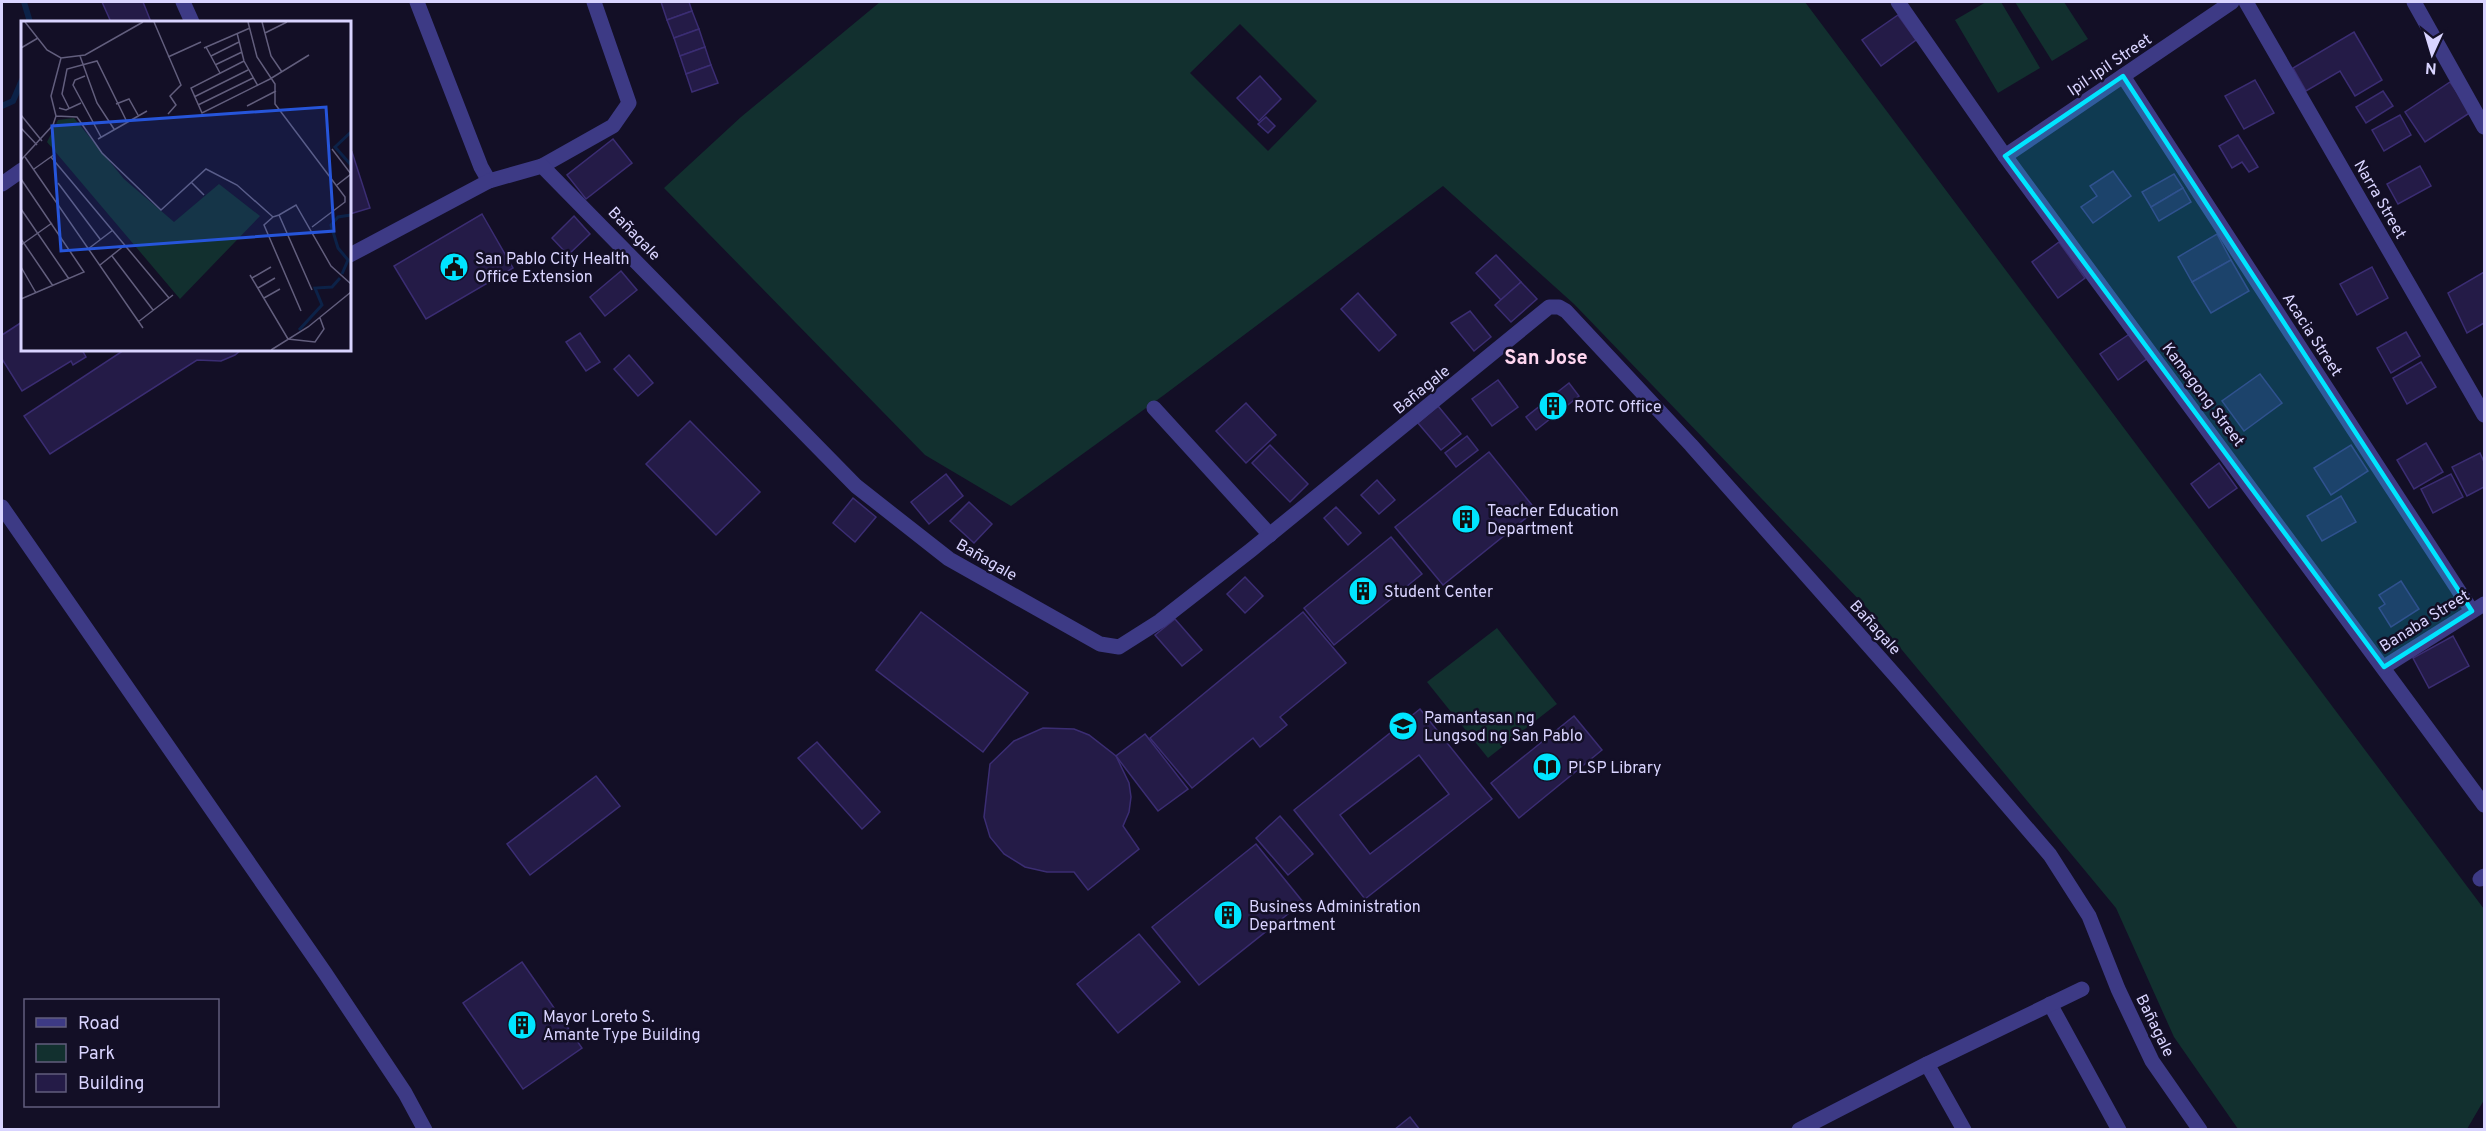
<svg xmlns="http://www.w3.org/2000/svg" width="2486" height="1131" font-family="Overpass,sans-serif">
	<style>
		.green { fill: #12302f; fill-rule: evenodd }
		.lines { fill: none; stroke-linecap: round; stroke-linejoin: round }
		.stream { stroke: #0c2248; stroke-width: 6 }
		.building { fill: #241b47; stroke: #3b2d73; stroke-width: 1.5; fill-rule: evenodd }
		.minor { stroke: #3d3a85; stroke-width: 15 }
		.tertiary { stroke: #3d3a85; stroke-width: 15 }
		.marked { fill: #00e5ff; fill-opacity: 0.2; stroke: #00e5ff; stroke-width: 4.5; stroke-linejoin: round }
		.labels { text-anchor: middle; stroke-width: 5; stroke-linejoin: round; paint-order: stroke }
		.street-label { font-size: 16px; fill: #d9d4ff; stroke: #130f26 }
		.poi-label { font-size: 16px; fill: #d9d4ff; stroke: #130f26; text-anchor: start }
		.quarter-label { font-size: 20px; font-weight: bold; fill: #ffd6f0; stroke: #130f26 }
		.inset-river { fill: none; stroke: #0c2248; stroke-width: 3 }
		.inset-road { fill: none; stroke: #625e7d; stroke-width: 1.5 }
		.view { fill: #2655da; fill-opacity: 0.15; stroke: #2655da; stroke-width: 3 }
		.inset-edge { fill: none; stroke: #d9d4ff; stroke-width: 3 }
	</style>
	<rect width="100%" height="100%" fill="#130f26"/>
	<g class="green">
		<path d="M880 2H1805L2484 909V1100L2467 1129H2238L2174 1037 2116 908 1868 609 1574 304 1443 186 1164 395 1011 506 925 455 664 188 741 117ZM1240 24 1317 101 1268 151 1190 73Z"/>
		<path d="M1986 2H2001L2040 68 1998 93 1955 20Z"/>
		<path d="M2015 2H2064L2088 39 2052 61Z"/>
		<path d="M1497 628 1557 704 1488 758 1427 682Z"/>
	</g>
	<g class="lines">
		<g class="stream">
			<path d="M24 2 30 22"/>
			<path d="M2 106 13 101 22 80"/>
		</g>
	</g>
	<g class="building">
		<path d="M102 2H143L151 22H111Z"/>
		<path d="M661 2H689L692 11 667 20Z"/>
		<path d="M692 11 699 29 674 38 667 20Z"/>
		<path d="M1898 15 1916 40 1881 66 1862 40Z"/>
		<path d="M699 29 705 47 680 56 674 38Z"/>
		<path d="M2354 32 2382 80 2355 96 2340 71 2306 91 2293 68Z"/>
		<path d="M705 47 711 65 686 74 680 56Z"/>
		<path d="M711 65 718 83 692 92 686 74Z"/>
		<path d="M1260 76 1281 99 1259 121 1237 98Z"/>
		<path d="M2255 80 2274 113 2244 129 2225 96Z"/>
		<path d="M2450 82 2471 112 2425 142 2405 112Z"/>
		<path d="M2383 91 2393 106 2366 123 2356 107Z"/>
		<path d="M2400 115 2411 135 2384 151 2372 130Z"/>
		<path d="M1266 117 1275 126 1268 133 1258 124Z"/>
		<path d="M2238 135 2258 167 2249 172 2242 162 2232 168 2219 146Z"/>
		<path d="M613 139 632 163 586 199 567 175Z"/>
		<path d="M352 152 370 208 350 214V153Z"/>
		<path d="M2420 166 2431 186 2398 204 2387 184Z"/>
		<path d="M2113 171 2131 196 2093 223 2081 207 2097 196 2090 186Z"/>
		<path d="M2174 174 2183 188 2151 207 2142 192Z"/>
		<path d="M2183 188 2191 202 2159 221 2151 207Z"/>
		<path d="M482 214 513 268 426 319 394 266Z"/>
		<path d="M574 216 590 234 568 255 552 238Z"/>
		<path d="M2217 234 2231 260 2192 282 2178 257Z"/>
		<path d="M2059 242 2085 278 2058 298 2032 262Z"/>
		<path d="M1496 255 1521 282 1501 300 1476 273Z"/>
		<path d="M2231 260 2249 291 2211 313 2192 282Z"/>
		<path d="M2372 267 2388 298 2357 315 2340 284Z"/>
		<path d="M621 271 637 290 605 316 590 297Z"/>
		<path d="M2484 272V323L2467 333 2448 293Z"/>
		<path d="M1521 282 1537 299 1511 322 1495 305Z"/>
		<path d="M1358 293 1396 335 1379 351 1341 309Z"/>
		<path d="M1470 311 1491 337 1474 351 1451 323Z"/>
		<path d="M22 322V350H82L86 357 73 365 71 361 22 391 2 359V335Z"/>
		<path d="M2406 332 2420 356 2391 373 2377 348Z"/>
		<path d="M580 333 600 362 586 371 566 342Z"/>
		<path d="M2131 333 2148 358 2118 380 2100 354Z"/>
		<path d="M124 350H241L235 355 221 361 197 360 50 454 24 416Z"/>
		<path d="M629 355 653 383 638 396 614 369Z"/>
		<path d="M2421 362 2436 387 2407 404 2393 378Z"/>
		<path d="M2260 374 2282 403 2244 431 2222 401Z"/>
		<path d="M1498 380 1518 407 1492 426 1472 399Z"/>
		<path d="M1569 383 1579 396 1536 430 1526 417Z"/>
		<path d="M1246 403 1276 435 1246 463 1216 431Z"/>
		<path d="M1438 406 1461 434 1441 450 1418 423Z"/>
		<path d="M690 421 760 492 716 535 646 464Z"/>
		<path d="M1467 436 1478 450 1456 467 1445 453Z"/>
		<path d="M2426 443 2443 472 2414 489 2397 460Z"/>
		<path d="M1270 445 1308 484 1290 502 1252 463Z"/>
		<path d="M2351 445 2368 471 2331 495 2314 468Z"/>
		<path d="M1489 452 1536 510 1443 585 1395 527Z"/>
		<path d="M2480 453 2484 462V487L2467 496 2452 467Z"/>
		<path d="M2219 463 2237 488 2209 508 2191 484Z"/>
		<path d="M946 474 963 496 929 524 911 502Z"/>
		<path d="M2451 474 2463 497 2433 513 2421 489Z"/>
		<path d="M1377 480 1395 500 1379 514 1361 495Z"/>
		<path d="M2341 496 2356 522 2322 541 2307 516Z"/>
		<path d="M853 498 876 517 855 542 833 523Z"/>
		<path d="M969 502 992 524 974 543 950 521Z"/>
		<path d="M1336 507 1361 533 1348 545 1324 518Z"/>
		<path d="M1391 537 1422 574 1334 645 1304 608Z"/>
		<path d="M1245 577 1263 596 1245 613 1227 594Z"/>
		<path d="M2401 581 2419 609 2391 627 2379 608 2385 604 2379 595Z"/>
		<path d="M921 612 1028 693 983 752 876 670Z"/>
		<path d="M1303 612 1346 663 1280 717 1287 725 1260 747 1253 738 1192 788 1150 738Z"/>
		<path d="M1175 619 1202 650 1182 666 1155 635Z"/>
		<path d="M2453 636 2469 666 2429 688 2413 658Z"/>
		<path d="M1420 709 1492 799 1365 899 1294 810ZM1419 755 1449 794 1370 854 1340 815Z"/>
		<path d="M1574 716 1602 750 1519 818 1491 783Z"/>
		<path d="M1043 728 1074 729 1089 735 1116 756 1129 783 1131 797 1129 812 1123 826 1139 849 1088 890 1074 872H1047L1025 867 1004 854 990 837 984 817 990 764 1014 741Z"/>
		<path d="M1145 734 1188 789 1158 811 1116 756Z"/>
		<path d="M817 742 880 812 862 829 798 758Z"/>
		<path d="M596 776 620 806 530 875 507 844Z"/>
		<path d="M1280 816 1313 854 1288 875 1256 838Z"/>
		<path d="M1256 844 1303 902 1199 985 1152 927Z"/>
		<path d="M1139 934 1180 982 1118 1033 1077 984Z"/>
		<path d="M522 962 582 1048 523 1089 463 1003Z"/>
		<path d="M1410 1117 1420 1130H1394Z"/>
	</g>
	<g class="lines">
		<g class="minor">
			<path d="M417 2 481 167 489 181"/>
			<path d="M1898 2 2005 156 2484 805"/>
			<path d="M2246 2 2484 415"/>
			<path d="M2414 2 2484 127"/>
			<path d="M2123 76 2472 611"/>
			<path d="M2005 156 2232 2"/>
			<path d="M542 166 613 126 629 103 594 2"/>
			<path d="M1154 408 1270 535"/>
			<path d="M2384 667 2484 604"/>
			<path d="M2480 879 2484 876"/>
			<path d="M2050 1004 2119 1130"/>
			<path d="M1927 1064 1964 1130"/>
			<path d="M1799 1130 1927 1064 2082 989"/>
		</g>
		<g class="tertiary">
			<path d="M183 2 192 22"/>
			<path d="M2 184 22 170"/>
			<path d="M350 255 489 181 542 166 856 486 949 559 1100 644 1119 647 1160 621 1251 550 1549 307H1559L1566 311 1691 445 1901 682 2050 855 2089 916 2118 989 2152 1061 2200 1130"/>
			<path d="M2 507 325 973 405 1093 425 1130"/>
		</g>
	</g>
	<path class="marked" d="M2123 76 2472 611 2384 667 2005 156Z"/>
	<defs>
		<g id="civic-disc" transform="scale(1.5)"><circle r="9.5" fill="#00e5ff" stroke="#130f26"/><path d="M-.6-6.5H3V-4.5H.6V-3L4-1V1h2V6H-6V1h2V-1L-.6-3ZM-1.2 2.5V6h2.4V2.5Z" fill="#111"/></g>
		<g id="building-disc" transform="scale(1.5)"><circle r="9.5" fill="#00e5ff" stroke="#130f26"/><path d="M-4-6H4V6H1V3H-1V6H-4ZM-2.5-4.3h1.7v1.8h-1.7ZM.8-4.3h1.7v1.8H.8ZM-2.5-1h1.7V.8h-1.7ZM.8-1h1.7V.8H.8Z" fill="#111"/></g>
		<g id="university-disc" transform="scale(1.5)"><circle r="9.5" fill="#00e5ff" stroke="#130f26"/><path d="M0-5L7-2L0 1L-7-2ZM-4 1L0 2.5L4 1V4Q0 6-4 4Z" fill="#111"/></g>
		<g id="library-disc" transform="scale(1.5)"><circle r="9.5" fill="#00e5ff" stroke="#130f26"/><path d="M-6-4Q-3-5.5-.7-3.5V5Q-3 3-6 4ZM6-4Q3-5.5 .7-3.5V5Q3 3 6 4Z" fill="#111"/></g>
	</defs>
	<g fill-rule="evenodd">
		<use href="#civic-disc" x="454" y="267"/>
		<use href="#building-disc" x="1553" y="406"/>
		<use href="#building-disc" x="1466" y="519"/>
		<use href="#building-disc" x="1363" y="591"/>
		<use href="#university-disc" x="1403" y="726"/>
		<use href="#library-disc" x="1547" y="767"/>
		<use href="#building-disc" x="1228" y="915"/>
		<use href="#building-disc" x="522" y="1025"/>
	</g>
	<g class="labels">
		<g class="street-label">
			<text transform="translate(2109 64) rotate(-34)" y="6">Ipil-Ipil Street</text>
			<text transform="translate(2381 199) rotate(60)" y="6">Narra Street</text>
			<text transform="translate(635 233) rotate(46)" y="6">Bañagale</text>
			<text transform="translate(2313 334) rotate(57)" y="6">Acacia Street</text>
			<text transform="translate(1421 389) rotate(-39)" y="6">Bañagale</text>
			<text transform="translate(2204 394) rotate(53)" y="6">Kamagong Street</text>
			<text transform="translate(987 559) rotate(30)" y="6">Bañagale</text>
			<text transform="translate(2424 620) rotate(-32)" y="6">Banaba Street</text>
			<text transform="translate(1876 627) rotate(48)" y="6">Bañagale</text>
			<text transform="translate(2156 1025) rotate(64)" y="6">Bañagale</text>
		</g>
		<g class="poi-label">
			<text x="475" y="264">San Pablo City Health<tspan x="475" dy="18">Office Extension</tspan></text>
			<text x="1574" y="412">ROTC Office</text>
			<text x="1487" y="516">Teacher Education<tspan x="1487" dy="18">Department</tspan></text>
			<text x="1384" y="597">Student Center</text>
			<text x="1424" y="723">Pamantasan ng<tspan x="1424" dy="18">Lungsod ng San Pablo</tspan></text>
			<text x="1568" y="773">PLSP Library</text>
			<text x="1249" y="912">Business Administration<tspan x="1249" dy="18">Department</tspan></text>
			<text x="543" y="1022">Mayor Loreto S.<tspan x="543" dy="18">Amante Type Building</tspan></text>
		</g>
		<g class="quarter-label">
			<text x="1546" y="364">San Jose</text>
		</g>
	</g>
	<g transform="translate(21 21)">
		<rect width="330" height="330" fill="#130f26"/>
		<path d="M53 97 103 158 153 201 198 163 239 195 159 278 26 121 37 99Z" fill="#12302f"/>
		<path class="inset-river" d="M330 111 314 126 330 144M321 253 327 239 317 227 310 204 317 196 330 194M278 309 301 284 294 267 311 266 319 257"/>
		<path class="inset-road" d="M4 1 26 29 40 37 64 34 122 1M133 1 160 64 149 75 155 84 147 93M227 1 236 36 254 63V83L324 176V181L291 206M241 1 250 35 261 51M216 12 223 40 237 65M244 12 266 1M185 26 199 52M0 27 17 17M183 27 229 7M59 35 76 82 93 108M190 35 218 21M147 36 180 21M223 40 170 67 181 92 249 58 288 34M194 44 221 31M64 55 54 59 52 64 80 116M173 76 227 49M95 83 108 78 117 94M177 84 232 57M226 85 255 70M38 87 45 89 60 82M48 87 41 73 46 48 76 40 106 101M0 94 21 120M35 95 56 96 81 132 140 189 185 148 216 164 252 196 258 194M0 107 16 124M77 118 126 90M311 128 330 153 316 164M4 136 122 307M30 136 148 277M0 139 32 104 35 95 30 75 40 37M13 148 34 133M0 158 63 251 0 278M170 161 183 174M37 162 79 218M0 188 48 258M258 194 275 184 310 245 330 263M258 194 291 269M252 196 243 204 280 290M0 218 32 265M0 224 31 202M67 228 92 209M91 235 132 289M79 244 104 224M0 246 15 272M229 254 267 318 294 321 303 308 299 297M231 257 250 246M237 267 254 257M243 277 259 268M117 301 152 274M250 329 287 306 330 271"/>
		<path class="view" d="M305 86 313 210 40 230 31 105Z"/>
		<rect width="330" height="330" class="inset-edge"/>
	</g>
	<rect width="2486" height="1131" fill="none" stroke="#d9d4ff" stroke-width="6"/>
	<rect x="24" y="999" width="195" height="108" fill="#130f26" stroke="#625e7d" stroke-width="1.5"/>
	<rect x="36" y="1018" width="30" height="9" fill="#3d3a85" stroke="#625e7d" stroke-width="1.5"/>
	<text x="78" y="1029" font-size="18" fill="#d9d4ff">Road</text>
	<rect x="36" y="1044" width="30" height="18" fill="#12302f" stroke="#625e7d" stroke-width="1.5"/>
	<text x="78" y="1059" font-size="18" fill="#d9d4ff">Park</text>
	<rect x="36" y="1074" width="30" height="18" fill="#241b47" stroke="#625e7d" stroke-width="1.5"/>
	<text x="78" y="1089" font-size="18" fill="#d9d4ff">Building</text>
	<g transform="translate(2432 54) rotate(184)" stroke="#130f26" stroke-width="4.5" paint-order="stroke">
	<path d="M0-4.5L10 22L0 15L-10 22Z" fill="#d9d4ff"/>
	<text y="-9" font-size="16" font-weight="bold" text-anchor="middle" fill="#d9d4ff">N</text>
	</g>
</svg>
